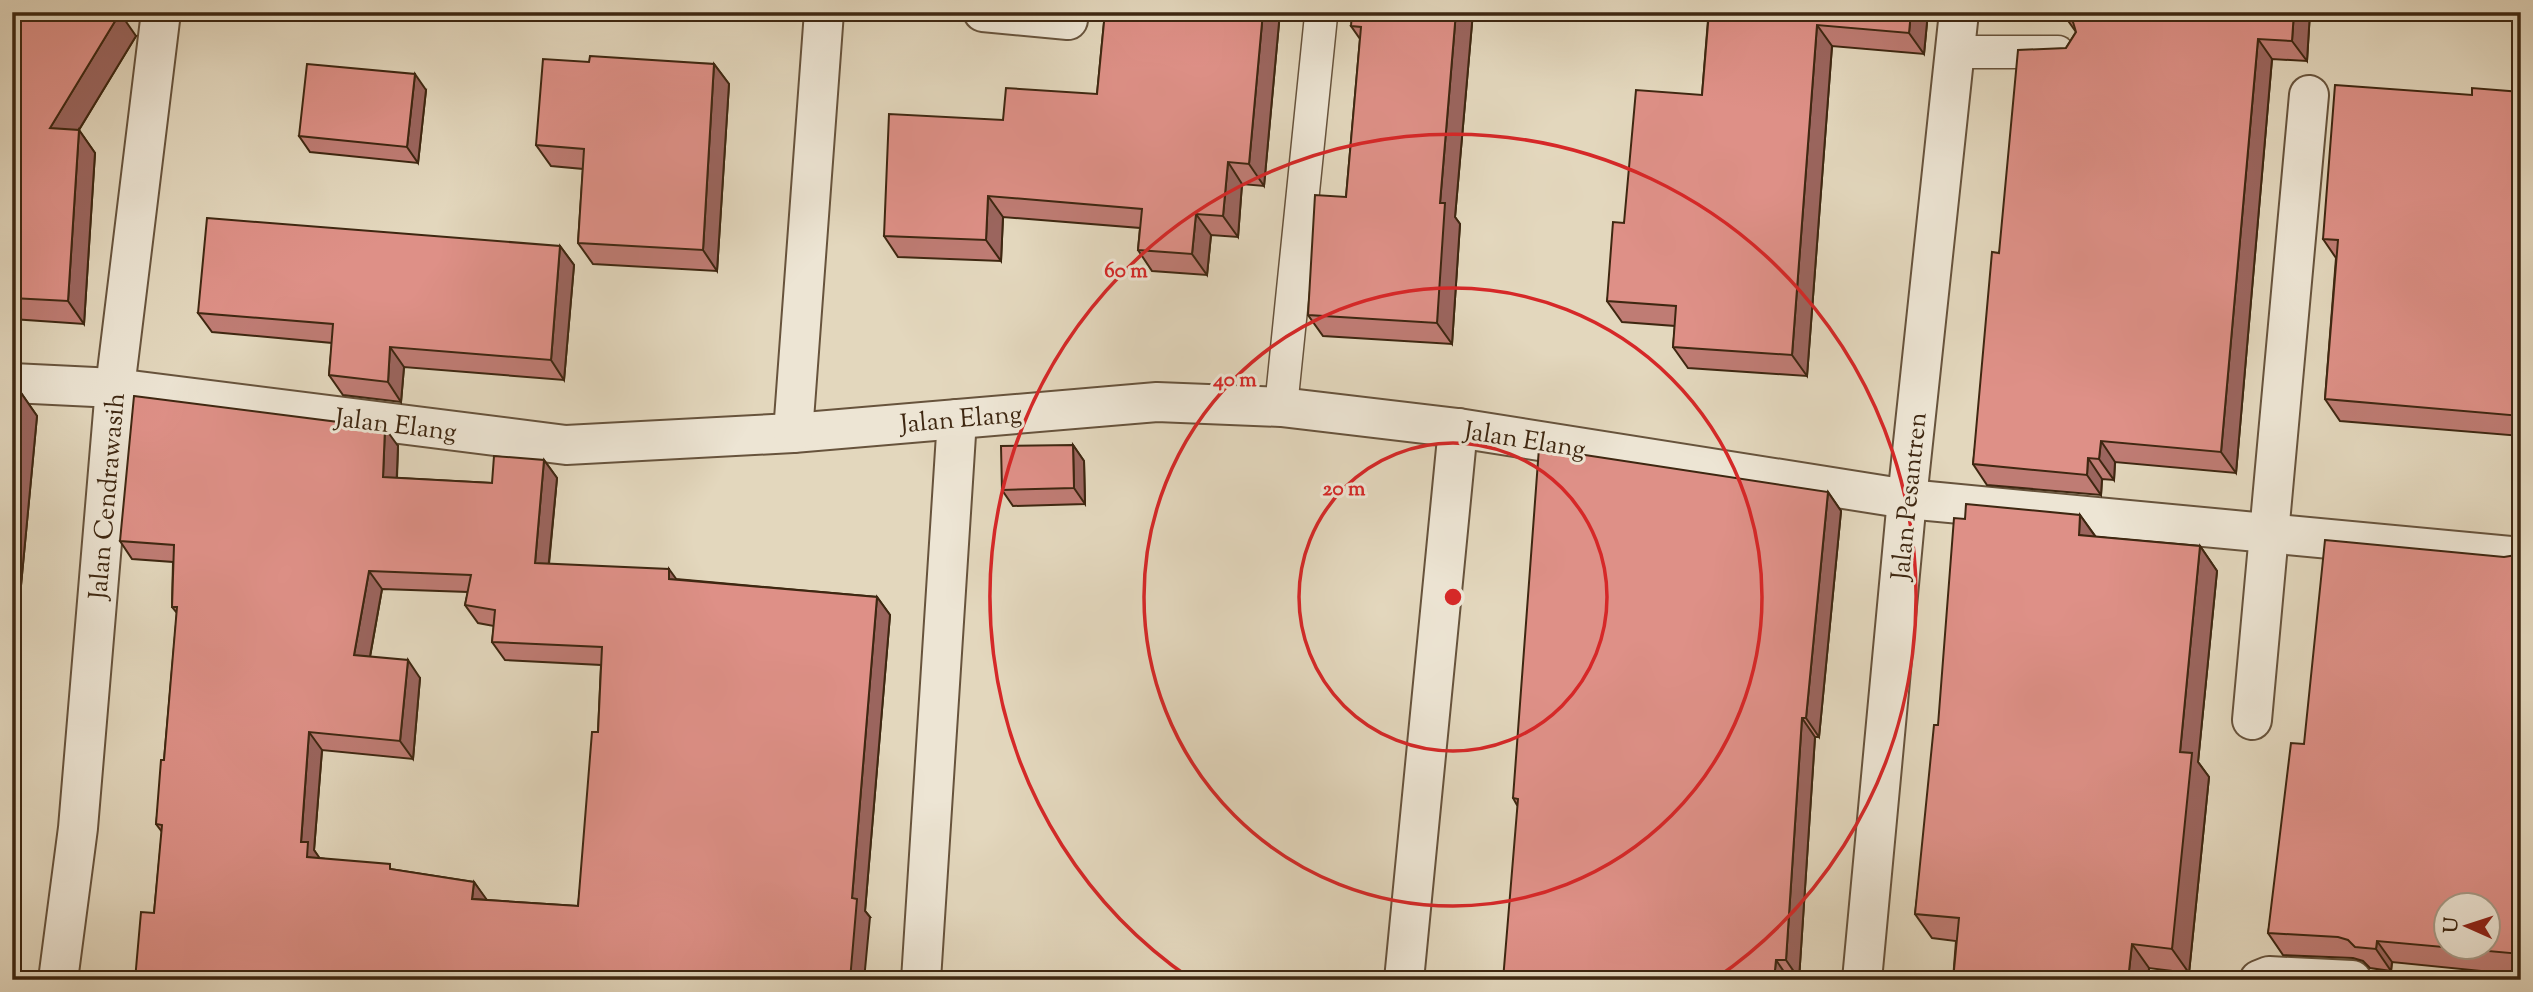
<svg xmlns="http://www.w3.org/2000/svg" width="2533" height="992" font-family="'Sorts Mill Goudy',serif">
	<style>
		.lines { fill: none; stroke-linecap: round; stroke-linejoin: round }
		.lane-casing { stroke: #67533c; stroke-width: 35 }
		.street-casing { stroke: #67533c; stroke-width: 42 }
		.lane { stroke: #ede5d4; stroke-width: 32 }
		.street { stroke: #ede5d4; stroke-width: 38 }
		.wall { fill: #bf7c74; stroke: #3e2711; stroke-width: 2; fill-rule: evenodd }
		.shaded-wall { fill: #9b655e; stroke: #3e2711; stroke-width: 2 }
		.building { fill: #de9087; stroke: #3e2711; stroke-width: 2; fill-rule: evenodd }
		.ring { fill: none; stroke: #d62828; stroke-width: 3.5 }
		.labels { text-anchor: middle; stroke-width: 6; stroke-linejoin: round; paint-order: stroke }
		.street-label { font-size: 26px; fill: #3e2711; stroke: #ede5d4 }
		.centre { fill: #d62828; stroke: #ede5d4; stroke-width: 3.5 }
		.ring-label { font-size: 21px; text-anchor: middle; font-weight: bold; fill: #d62828; stroke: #ede5d4; stroke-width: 6; stroke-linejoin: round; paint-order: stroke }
	</style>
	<rect width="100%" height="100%" fill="#e3d7bd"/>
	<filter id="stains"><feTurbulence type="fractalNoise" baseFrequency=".00286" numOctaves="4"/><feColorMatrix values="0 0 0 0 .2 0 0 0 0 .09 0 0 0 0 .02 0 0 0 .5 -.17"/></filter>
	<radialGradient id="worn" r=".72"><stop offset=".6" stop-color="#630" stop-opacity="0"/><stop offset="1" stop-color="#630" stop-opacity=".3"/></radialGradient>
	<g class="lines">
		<g class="lane-casing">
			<g id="lane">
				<path d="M1955 52H2058"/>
				<path d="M1281 407 1321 16"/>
			</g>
		</g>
		<g class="street-casing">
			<g id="street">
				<path d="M983 12 1068 20"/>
				<path d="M12 383 115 388 566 445 793 433 1157 402 1281 407 1458 428 1907 499 2521 557"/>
				<path d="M793 433 824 12"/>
				<path d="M2252 720 2309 95"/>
				<path d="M58 980 78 828 115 388 161 12"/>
				<path d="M921 980 957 419"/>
				<path d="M1404 980 1458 428"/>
				<path d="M1862 980 1907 499 1959 12"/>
				<path d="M2259 980 2269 976 2352 980"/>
			</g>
		</g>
		<use href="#lane" class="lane"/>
		<use href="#street" class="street"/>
	</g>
	<g class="wall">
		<path d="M12 12 136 36 79 130 95 153 84 324 12 319Z"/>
		<path d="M1105 12H1280L1264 186 1242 184 1238 237 1211 235 1207 275 1152 271 1138 250 1140 228 1003 217 1001 261 898 257 884 236 1003 120 1097 94Z"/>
		<path d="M1473 12 1455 217 1460 224 1452 344 1323 336 1308 315 1346 197 1360 39 1351 26Z"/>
		<path d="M1602 12H1928L1924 54 1832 46 1807 376 1688 368 1673 347 1675 326 1622 322 1607 301 1624 223 1702 95 1708 20Z"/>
		<path d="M2310 12 2307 61 2272 59 2236 473 2115 462 2114 480 2102 479 2101 495 1987 485 1973 464 1999 253 2066 48 2076 32 2064 15Z"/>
		<path d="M589 62 714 64 729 84 717 271 593 264 578 243 583 169 551 166 536 145Z"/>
		<path d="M426 90 418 163 310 152 299 136Z"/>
		<path d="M2521 92V436L2340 421 2325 399 2336 258 2323 239 2472 95Z"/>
		<path d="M560 246 574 265 564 380 404 367 401 402 343 395 329 375 332 343 212 332 198 313Z"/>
		<path d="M12 389 19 390 37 416 20 596H12Z"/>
		<path d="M1073 445 1084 461 1085 504 1013 506 1002 490Z"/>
		<path d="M398 446 397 478 492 483 544 460 557 478 549 564 676 579 877 597 890 615 865 911 870 917 154 913 162 832 156 824 164 760 177 613 172 607 173 562 132 559 120 541ZM382 589 468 592 465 605 478 623 494 626 492 642 505 660 601 665 598 732 578 906 486 900 474 882 319 858 314 850 322 750 413 759 420 678 370 657Z"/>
		<path d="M1828 492 1841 511 1819 737H1815L1799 979H1789L1517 805 1513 798Z"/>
		<path d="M2080 515 2096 537 2200 546 2217 571 2198 762 2209 777 2189 973 2149 968 2148 980H1953L1956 941 1932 938 1915 914 1965 519Z"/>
		<path d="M2521 549V975L2392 962 2391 971 2370 968 2363 961 2353 958 2283 955 2268 933 2304 744Z"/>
	</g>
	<g class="shaded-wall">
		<path d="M1263 12H1280L1264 186 1249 164Z"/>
		<path d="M1456 12H1473L1455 217 1460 224 1452 344 1437 323 1440 203Z"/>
		<path d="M1911 12H1928L1924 54 1909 33Z"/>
		<path d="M2294 12H2310L2307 61 2292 41Z"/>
		<path d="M120 13 136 36 66 151 50 128Z"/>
		<path d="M1817 25 1832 46 1807 376 1792 355Z"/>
		<path d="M2258 39 2272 59 2236 473 2221 452Z"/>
		<path d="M714 64 729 84 717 271 703 250Z"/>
		<path d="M415 74 426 90 418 163 407 147Z"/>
		<path d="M79 130 95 153 84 324 68 301Z"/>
		<path d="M1228 162 1242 184 1238 237 1223 216Z"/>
		<path d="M988 196 1003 217 1001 261 986 240Z"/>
		<path d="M1196 214 1211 235 1207 275 1192 254Z"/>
		<path d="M560 246 574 265 564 380 551 360Z"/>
		<path d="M390 347 404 367 401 402 388 382Z"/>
		<path d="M19 390 37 416 20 596 12 585V464Z"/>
		<path d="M385 428 398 446 396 495 383 477Z"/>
		<path d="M2101 441 2115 462 2114 480 2099 459Z"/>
		<path d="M1073 445 1084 461 1085 504 1074 488Z"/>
		<path d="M2088 458 2102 479 2101 495 2087 475Z"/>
		<path d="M544 460 557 478 547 581 535 563Z"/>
		<path d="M1828 492 1841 511 1819 737 1806 718Z"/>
		<path d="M2080 515 2097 539 2079 535Z"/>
		<path d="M2200 546 2217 571 2198 762 2209 777 2189 973 2172 949 2180 752Z"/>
		<path d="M669 569 682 587 669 579Z"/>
		<path d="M369 571 382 589 367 673 354 655Z"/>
		<path d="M877 597 890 615 865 911 870 917 864 980H850L852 898Z"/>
		<path d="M408 660 420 678 413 759 400 741Z"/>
		<path d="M1802 718 1815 737 1799 979 1786 960Z"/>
		<path d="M309 732 322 750 314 850 321 860 307 857 301 842Z"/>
		<path d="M474 882 487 900 472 899Z"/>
		<path d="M2377 941 2392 962 2391 971 2376 949Z"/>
		<path d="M2132 944 2149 968 2148 980H2128Z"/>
		<path d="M1776 960 1789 979V980H1774Z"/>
	</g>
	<g class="building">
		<path d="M12 12H118L120 13 50 128 79 130 68 301 12 298Z"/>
		<path d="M1105 12H1263L1249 164 1228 162 1223 216 1196 214 1192 254 1138 250 1142 209 988 196 986 240 884 236 889 114 1003 120 1006 88 1097 94Z"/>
		<path d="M1352 12H1456L1440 203H1445L1437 323 1308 315 1315 195 1346 197 1361 27 1351 26Z"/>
		<path d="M1709 12H1911L1909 33 1817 25 1792 355 1673 347 1676 306 1607 301 1613 222 1624 223 1636 90 1702 95Z"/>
		<path d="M2064 12H2294L2292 41 2258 39 2221 452 2101 441 2099 459 2088 458 2087 475 1973 464 1992 252 1999 253 2018 50 2066 48 2076 32 2073 22 2064 15Z"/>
		<path d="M590 56 714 64 703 250 578 243 584 149 536 145 543 59 589 62Z"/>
		<path d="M307 64 415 74 407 147 299 136Z"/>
		<path d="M2335 85 2472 95V88L2521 92V416L2325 399 2338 240 2323 239Z"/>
		<path d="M207 218 560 246 551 360 390 347 388 382 329 375 333 324 198 313Z"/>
		<path d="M12 389 19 390 12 464Z"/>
		<path d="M134 396 385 428 383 477 492 483 494 456 544 460 535 563 669 569V579L877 597 852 898 857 899 850 980H135L141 912 154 913 162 825 156 824 161 760H164L177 607H172L174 545 120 541ZM369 571 471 575 465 605 495 610 492 642 602 647 598 732H592L578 906 472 899 474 882 390 869V864L307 857 308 842H301L309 732 400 741 408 660 354 655Z"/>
		<path d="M1073 445 1074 488 1002 490 1001 446Z"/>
		<path d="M1539 448 1828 492 1806 718H1802L1786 960H1776L1774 980H1503L1518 799 1513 798Z"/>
		<path d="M1966 504 2080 515 2079 535 2200 546 2180 752 2192 753 2172 949 2132 944 2128 980H1953L1959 918 1915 914 1934 725H1938L1954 518 1965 519Z"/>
		<path d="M2325 540 2504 557 2516 555 2521 549V954L2377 941 2376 949 2355 947 2348 940 2338 937 2268 933 2291 743 2304 744ZM2446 905H2488V947H2446Z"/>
	</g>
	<g class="ring">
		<circle cx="1453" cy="597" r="154"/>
		<circle cx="1453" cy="597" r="309"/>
		<path d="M1191 979A463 463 0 1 1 1715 979"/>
	</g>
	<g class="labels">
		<g class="street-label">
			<text transform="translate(961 418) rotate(-5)" y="9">Jalan Elang</text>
			<text transform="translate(396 424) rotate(7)" y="9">Jalan Elang</text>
			<text transform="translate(1525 439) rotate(9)" y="9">Jalan Elang</text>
			<text transform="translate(106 496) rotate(-85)" y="9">Jalan Cendrawasih</text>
			<text transform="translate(1908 496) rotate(-84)" y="9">Jalan Pesantren</text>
		</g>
	</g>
	<circle cx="1453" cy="597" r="10" class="centre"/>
	<g class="ring-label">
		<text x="1126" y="277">60 m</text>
		<text x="1235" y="386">40 m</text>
		<text x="1344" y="495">20 m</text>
	</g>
	<rect width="2533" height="992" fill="none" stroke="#e3d7bd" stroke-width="42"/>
	<rect x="14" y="14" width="2505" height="964" fill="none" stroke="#3e2711" stroke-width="3.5"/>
	<rect x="21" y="21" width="2491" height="950" fill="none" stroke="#3e2711" stroke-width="2"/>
	<g transform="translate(2467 926) rotate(273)"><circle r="33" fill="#ede5d4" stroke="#a79986" stroke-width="2"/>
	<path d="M0-5L12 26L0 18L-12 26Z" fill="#8f2418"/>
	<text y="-10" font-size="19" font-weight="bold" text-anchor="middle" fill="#3e2711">U</text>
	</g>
	<rect width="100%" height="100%" filter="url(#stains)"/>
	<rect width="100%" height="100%" fill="url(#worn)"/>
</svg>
